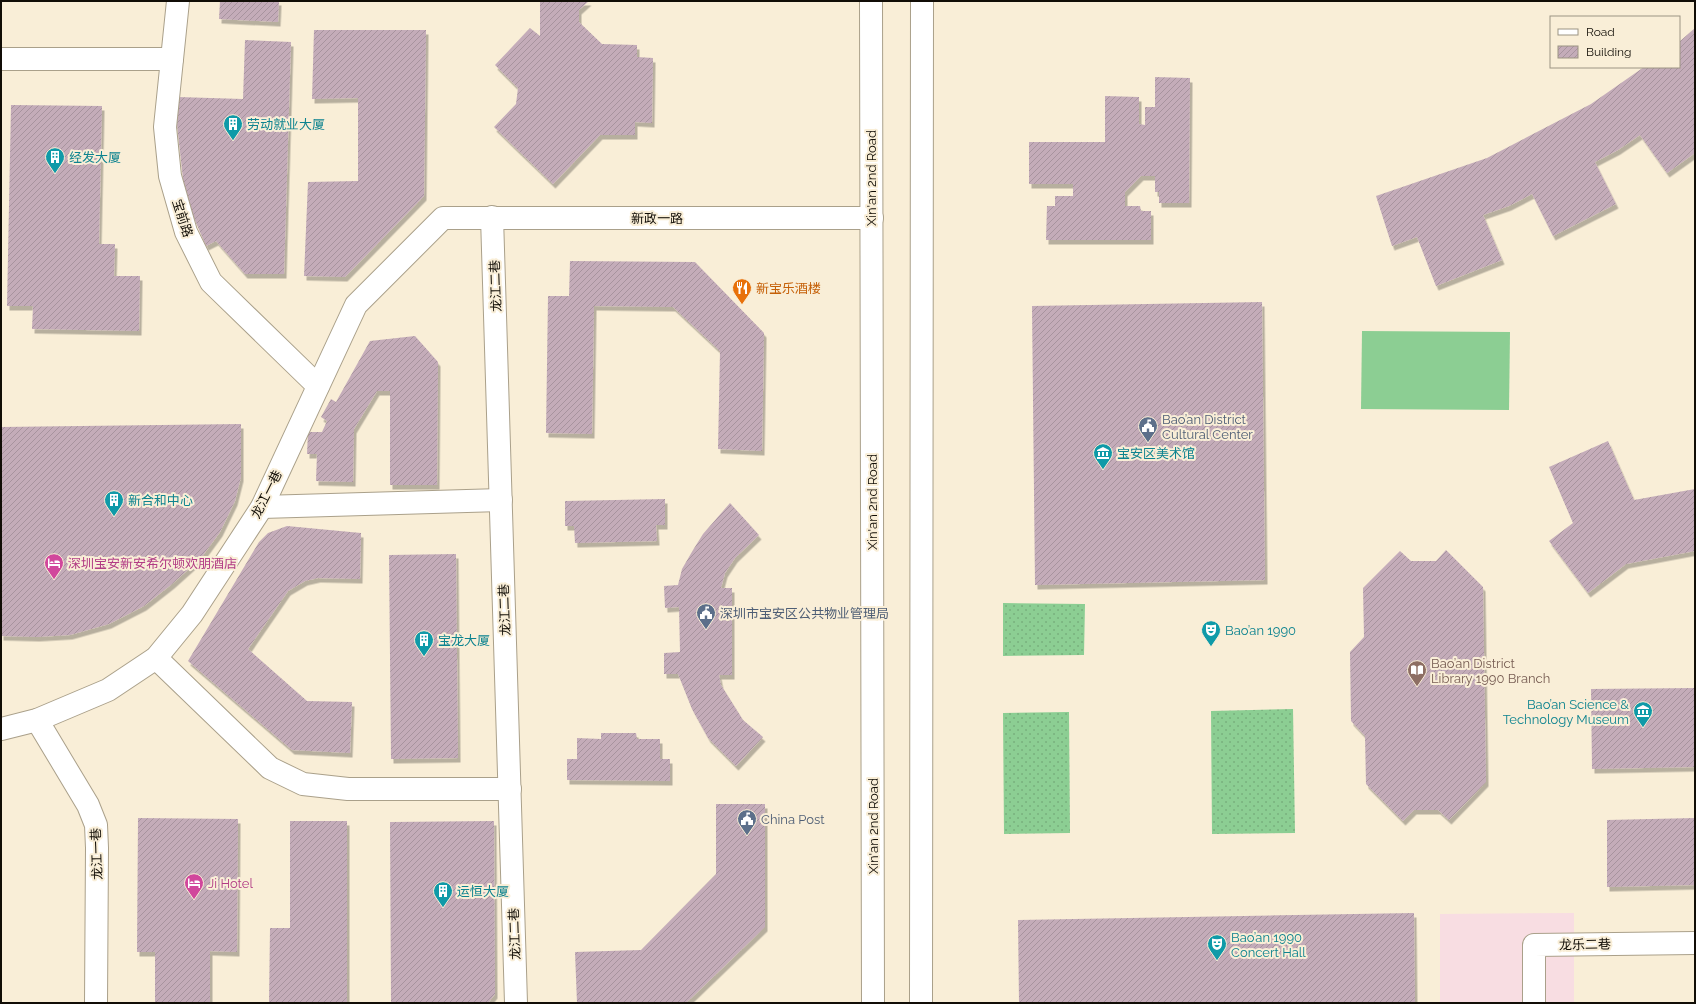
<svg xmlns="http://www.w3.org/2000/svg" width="1696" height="1004" font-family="Raleway,'Noto Sans SC',sans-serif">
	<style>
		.commercial { fill: #f8dde2 }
		.grass { fill: url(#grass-dots) }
		.garden { fill: #8cce93 }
		.building { fill: url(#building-hatch); filter: url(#shadow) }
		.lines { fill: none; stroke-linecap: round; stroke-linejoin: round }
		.minor-casing { stroke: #aaa08a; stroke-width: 24 }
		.major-casing { stroke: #aaa08a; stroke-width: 24 }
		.minor { stroke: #fff; stroke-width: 22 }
		.major { stroke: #fff; stroke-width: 22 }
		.labels { text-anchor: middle; stroke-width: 4; stroke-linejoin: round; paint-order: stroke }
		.culture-label { font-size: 13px; fill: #0d838f; stroke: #f9eed7; text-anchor: start }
		.street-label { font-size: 13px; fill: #110d06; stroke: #f9eed7 }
		.food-label { font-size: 13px; fill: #c56008; stroke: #f9eed7; text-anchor: start }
		.service-label { font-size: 13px; fill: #4e5e75; stroke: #f9eed7; text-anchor: start }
		.hotel-label { font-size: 13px; fill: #b23c85; stroke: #f9eed7; text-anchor: start }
		.education-label { font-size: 13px; fill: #785e54; stroke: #f9eed7; text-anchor: start }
	</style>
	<defs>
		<pattern id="grass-dots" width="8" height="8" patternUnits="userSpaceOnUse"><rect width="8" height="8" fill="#8cce93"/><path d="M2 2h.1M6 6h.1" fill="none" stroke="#78b07d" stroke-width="1.8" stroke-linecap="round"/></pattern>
		<pattern id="building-hatch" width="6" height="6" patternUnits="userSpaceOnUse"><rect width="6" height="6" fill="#c4acb9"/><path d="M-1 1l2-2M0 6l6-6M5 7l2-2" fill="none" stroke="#a7939e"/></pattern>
		<filter id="shadow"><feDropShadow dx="2.5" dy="4.5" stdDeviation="0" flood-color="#0004"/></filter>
	</defs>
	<rect width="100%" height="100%" fill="#f9eed7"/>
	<path class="commercial" d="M1574 913V1003H1440V914Z"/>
	<g class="grass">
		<path d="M1003 603 1085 604 1084 655 1003 656Z"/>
		<path d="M1293 709 1295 833 1212 834 1211 711Z"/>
		<path d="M1069 712 1070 833 1004 834 1003 713Z"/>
	</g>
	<path class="garden" d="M1362 331 1510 332 1509 410 1361 409Z"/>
	<g class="building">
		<path d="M220 1H279L278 22 219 19Z"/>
		<path d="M540 1H589L579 10V22L602 44 637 45V57L653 58 652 123 635 122V135H600L553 184 494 127 516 104 518 88 495 65 530 28 540 36Z"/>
		<path d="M1695 28V153L1667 173 1640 135 1618 150 1595 162 1616 204 1553 236 1532 194 1509 206 1483 215 1502 260 1436 286 1417 237 1392 246 1376 196 1487 158 1591 104 1644 67H1679V42Z"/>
		<path d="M314 30H426L424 196 345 277 304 276 308 182 358 181V98L312 99Z"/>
		<path d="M245 40 291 42 284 274H245L216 241 206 246 185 197 177 125 178 97 243 99Z"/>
		<path d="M1155 77 1190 78 1189 203H1159V192H1155V176H1141L1125 192V206H1140L1141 211H1151V240H1046L1047 206H1055V196H1073V184H1029V142H1105V96L1139 97V124L1145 125V107H1155Z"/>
		<path d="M11 105 102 106 99 244H115L114 276H140L139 331 32 329 33 306H7Z"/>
		<path d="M570 261 695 262 764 333 762 451 718 449 720 351 673 307 594 306 592 434 546 433 548 296H569Z"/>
		<path d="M1262 302 1265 580 1035 585 1032 306Z"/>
		<path d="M415 336 438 362 437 485H390V391H377L354 429 353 482 316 481 317 454H307L308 432H322L327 421 321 417 331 399 336 402 370 341Z"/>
		<path d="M241 424V477L235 501 220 532 201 558 172 584 144 606 109 624 70 635 37 637 1 636V427Z"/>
		<path d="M1608 441 1634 500 1695 489V551L1626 564 1588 593 1549 541 1573 523 1549 467Z"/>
		<path d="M665 499V525H656L657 541 575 543 574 526H565V501Z"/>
		<path d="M730 503 759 535 735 558 725 573 721 588H732V675H719L721 685 743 720 763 737 736 766 708 738 692 709 678 674H664V653L680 652 679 607 665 608 664 586 678 585 682 569 693 550 703 534Z"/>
		<path d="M287 526 361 533 360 579 318 578 305 581 288 591 248 649 307 701 352 702 350 753 292 750 188 661 259 542 268 533Z"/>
		<path d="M1446 550 1483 587 1486 782 1449 820 1438 810H1414L1403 821 1366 784 1365 736 1351 721 1350 652 1364 637 1363 588 1400 551 1411 561H1436Z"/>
		<path d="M456 554 458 758 391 759 389 555Z"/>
		<path d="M1695 688V767L1592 769 1591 689Z"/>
		<path d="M601 733H636L637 739H660V759H670V781L567 780V759H577V738L601 739Z"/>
		<path d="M716 804H765V927L686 1003H577L575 952 641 950 716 874Z"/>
		<path d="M138 818 238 819 237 952 210 951V1003H155V952H137Z"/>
		<path d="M1695 818V885L1607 887V820Z"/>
		<path d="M290 821H347V1003H269L270 928H290Z"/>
		<path d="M494 821 495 994 488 1003H391L390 822Z"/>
		<path d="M1414 913 1415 1003H1019L1018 920Z"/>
	</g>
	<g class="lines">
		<g class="minor-casing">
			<g id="minor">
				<path d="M178 1 165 127 170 176 186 232 211 282 318 386"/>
				<path d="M1 59H172"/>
				<path d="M492 217 516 1003"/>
				<path d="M262 507 501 500"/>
				<path d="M156 658 270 768 303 784 348 789H510"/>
				<path d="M37 720 88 805 96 825 97 848 96 1003"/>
				<path d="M1 729 37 720 108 690 156 658 192 614 262 507 356 305 443 218H872"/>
				<path d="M1534 1003V945L1695 943"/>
			</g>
		</g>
		<g class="major-casing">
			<g id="major">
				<path d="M871 1 873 1003"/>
				<path d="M921 1003 922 1"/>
			</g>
		</g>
		<use href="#minor" class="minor"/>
		<use href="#major" class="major"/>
	</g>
	<defs>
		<g id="building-pin" transform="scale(1)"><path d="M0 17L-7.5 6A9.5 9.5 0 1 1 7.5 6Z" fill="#0f9aa8" stroke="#f9eed7"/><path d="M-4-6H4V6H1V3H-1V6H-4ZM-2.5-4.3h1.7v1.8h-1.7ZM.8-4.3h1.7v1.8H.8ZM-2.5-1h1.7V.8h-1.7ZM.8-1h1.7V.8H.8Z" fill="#fff"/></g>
		<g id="restaurant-pin" transform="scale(1)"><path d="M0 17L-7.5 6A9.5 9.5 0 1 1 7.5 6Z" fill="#e8710a" stroke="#f9eed7"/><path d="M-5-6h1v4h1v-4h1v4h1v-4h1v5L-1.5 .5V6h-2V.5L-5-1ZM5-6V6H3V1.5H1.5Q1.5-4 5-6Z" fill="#fff"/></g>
		<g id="civic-pin" transform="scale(1)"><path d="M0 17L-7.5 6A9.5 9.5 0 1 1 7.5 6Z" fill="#5c6f8a" stroke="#f9eed7"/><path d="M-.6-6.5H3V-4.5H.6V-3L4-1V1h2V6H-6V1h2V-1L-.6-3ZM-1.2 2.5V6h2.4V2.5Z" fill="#fff"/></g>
		<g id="museum-pin" transform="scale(1)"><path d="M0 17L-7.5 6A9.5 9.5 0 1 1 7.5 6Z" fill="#0f9aa8" stroke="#f9eed7"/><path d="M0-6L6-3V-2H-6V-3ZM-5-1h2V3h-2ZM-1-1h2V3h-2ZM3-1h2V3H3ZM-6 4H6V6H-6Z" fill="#fff"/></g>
		<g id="hotel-pin" transform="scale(1)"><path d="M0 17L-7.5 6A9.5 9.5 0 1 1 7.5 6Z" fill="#d1479c" stroke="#f9eed7"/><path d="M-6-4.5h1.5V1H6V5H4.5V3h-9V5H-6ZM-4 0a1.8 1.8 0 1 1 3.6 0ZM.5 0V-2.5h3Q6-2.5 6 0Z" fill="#fff"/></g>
		<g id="theatre-pin" transform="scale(1)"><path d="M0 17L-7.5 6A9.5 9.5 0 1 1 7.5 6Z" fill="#0f9aa8" stroke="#f9eed7"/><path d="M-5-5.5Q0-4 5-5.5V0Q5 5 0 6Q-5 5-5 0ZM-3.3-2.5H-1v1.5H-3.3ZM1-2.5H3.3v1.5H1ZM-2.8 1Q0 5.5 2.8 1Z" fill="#fff"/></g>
		<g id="library-pin" transform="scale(1)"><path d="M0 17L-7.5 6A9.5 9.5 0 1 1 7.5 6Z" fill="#8d6e63" stroke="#f9eed7"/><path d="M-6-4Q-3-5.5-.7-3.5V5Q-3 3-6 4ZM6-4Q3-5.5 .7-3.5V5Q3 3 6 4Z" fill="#fff"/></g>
	</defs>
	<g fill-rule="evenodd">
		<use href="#building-pin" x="233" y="124"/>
		<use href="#building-pin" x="55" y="157"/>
		<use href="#restaurant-pin" x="742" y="288"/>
		<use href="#civic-pin" x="1148" y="426"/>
		<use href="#museum-pin" x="1103" y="453"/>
		<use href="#building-pin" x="114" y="500"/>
		<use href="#hotel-pin" x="54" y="563"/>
		<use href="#civic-pin" x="706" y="613"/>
		<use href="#theatre-pin" x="1211" y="630"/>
		<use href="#building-pin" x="424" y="640"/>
		<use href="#library-pin" x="1417" y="670"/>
		<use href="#museum-pin" x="1643" y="711"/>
		<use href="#civic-pin" x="747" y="819"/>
		<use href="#hotel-pin" x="194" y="883"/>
		<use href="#building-pin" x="443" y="891"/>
		<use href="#theatre-pin" x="1217" y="944"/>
	</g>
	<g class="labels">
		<g class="culture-label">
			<text x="247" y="129">劳动就业大厦</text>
			<text x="69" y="162">经发大厦</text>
			<text x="1117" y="458">宝安区美术馆</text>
			<text x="128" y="505">新合和中心</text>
			<text x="1225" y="635">Bao’an 1990</text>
			<text x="438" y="645">宝龙大厦</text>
			<text x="1629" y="709" text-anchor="end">Bao’an Science &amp;<tspan x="1629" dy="15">Technology Museum</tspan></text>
			<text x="457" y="896">运恒大厦</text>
			<text x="1231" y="942">Bao’an 1990<tspan x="1231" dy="15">Concert Hall</tspan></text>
		</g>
		<g class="street-label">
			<text transform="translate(871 178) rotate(-90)" y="5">Xin'an 2nd Road</text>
			<text transform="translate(183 218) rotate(72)" y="5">宝前路</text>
			<text x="657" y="223">新政一路</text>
			<text transform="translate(495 286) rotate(-92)" y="5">龙江二巷</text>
			<text transform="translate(266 494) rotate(-63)" y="5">龙江一巷</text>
			<text transform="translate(872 502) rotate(-90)" y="5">Xin'an 2nd Road</text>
			<text transform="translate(504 610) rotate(-92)" y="5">龙江二巷</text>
			<text transform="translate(873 826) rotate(-90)" y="5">Xin'an 2nd Road</text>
			<text transform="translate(96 854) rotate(-92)" y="5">龙江一巷</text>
			<text transform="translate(514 934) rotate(-92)" y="5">龙江二巷</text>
			<text transform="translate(1585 944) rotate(-1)" y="5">龙乐二巷</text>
		</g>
		<g class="food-label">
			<text x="756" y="293">新宝乐酒楼</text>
		</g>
		<g class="service-label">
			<text x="1162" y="424">Bao’an District<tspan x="1162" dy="15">Cultural Center</tspan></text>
			<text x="720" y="618">深圳市宝安区公共物业管理局</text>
			<text x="761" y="824">China Post</text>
		</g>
		<g class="hotel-label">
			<text x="68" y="568">深圳宝安新安希尔顿欢朋酒店</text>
			<text x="208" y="888">Ji Hotel</text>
		</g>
		<g class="education-label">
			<text x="1431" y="668">Bao’an District<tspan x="1431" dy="15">Library 1990 Branch</tspan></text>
		</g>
	</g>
	<rect width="1696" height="1004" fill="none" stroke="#110d06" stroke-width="4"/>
	<rect x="1550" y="16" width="130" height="52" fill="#f9eed7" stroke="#9c9483"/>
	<rect x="1558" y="29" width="20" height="6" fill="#ffffff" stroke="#9c9483"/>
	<text x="1586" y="36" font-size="12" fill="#110d06">Road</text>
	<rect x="1558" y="46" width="20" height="12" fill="url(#building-hatch)" stroke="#9c9483"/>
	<text x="1586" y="56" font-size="12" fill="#110d06">Building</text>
</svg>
